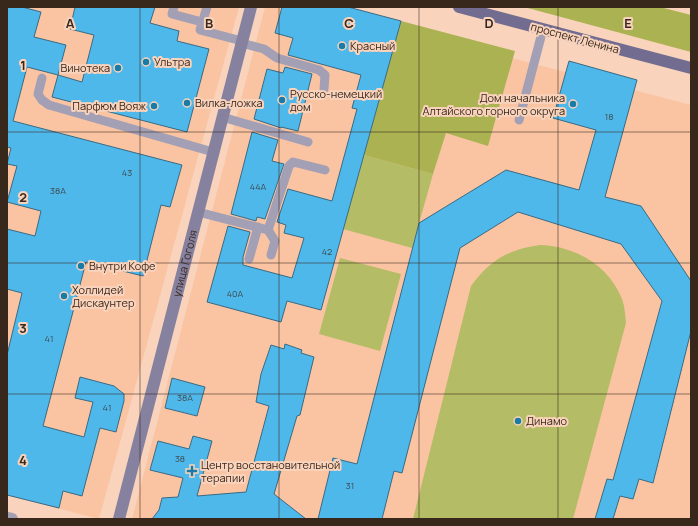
<svg xmlns="http://www.w3.org/2000/svg" width="698" height="526" font-family="Manrope,sans-serif">
	<style>
		.built { fill: #fac4a2 }
		.green { fill: #b4bc65 }
		.forest { fill: #aab252 }
		.building { fill: #4fb8eb; stroke: #396a84 }
		.lines { fill: none; stroke-linecap: round; stroke-linejoin: round }
		.lane { stroke: #a39fb4; stroke-width: 9 }
		.street { stroke: #a39fb4; stroke-width: 12 }
		.secondary { stroke: #8781a0; stroke-width: 12 }
		.primary { stroke: #736c91; stroke-width: 12 }
		.grid { fill: none; stroke: #38271b; stroke-width: 1; stroke-opacity: 0.55 }
		.poi-dot { fill: #187ca7; stroke: #f9d3bc; stroke-width: 1.5 }
		.labels { text-anchor: middle; stroke-width: 4; stroke-linejoin: round; paint-order: stroke }
		.number-label { font-size: 9px; fill: #3e4b4f }
		.street-label { font-size: 11px; fill: #38271b; stroke: #f9d3bc }
		.poi-label { font-size: 11px; fill: #38271b; stroke: #f9d3bc; text-anchor: start }
		.grid-label { font-size: 13px; text-anchor: middle; font-weight: bold; fill: #38271b; stroke: #f9d3bc; stroke-width: 4; stroke-linejoin: round; paint-order: stroke }
	</style>
	<rect width="100%" height="100%" fill="#f9d3bc"/>
	<g class="built">
		<path d="M7 7H239L99 519 7 495Z"/>
		<path d="M265 7H317L691 105V519H132Z"/>
	</g>
	<g class="green">
		<path d="M364 155 433 174 412 248 343 229Z"/>
		<path d="M540 245C574 246 609 265 622 299 625 307 625 315 626 323L573 519H413L471 286C490 260 509 249 540 245Z"/>
		<path d="M340 258 401 274 380 351 319 334Z"/>
	</g>
	<g class="forest">
		<path d="M524 7H660L691 15V52Z"/>
		<path d="M401 21 515 51 488 146 446 133 433 174 364 155Z"/>
	</g>
	<g class="building">
		<path d="M7 7H22L41 12 34 37 66 45 58 75 27 67 13 121 182 165 170 207 161 205 143 276 86 262 43 426 84 437 93 402 75 398 80 377 114 386 124 394V401L116 432 100 428 82 496 63 491 59 508 7 495V355L22 293 7 289V229L35 236 41 211 7 202 17 166 7 164 11 148 7 147Z"/>
		<path d="M75 7H155L150 23 179 31 177 41 209 49 187 132 52 97 58 75 82 82 94 35 70 29Z"/>
		<path d="M282 7H348L401 21 321 310 287 301 281 322 207 302 228 226 250 232 243 257V265L292 278 304 238 284 233 286 225 277 222 288 189 332 201 357 109 352 108 361 75 288 55 293 38 275 33Z"/>
		<path d="M569 61 637 80 605 197 641 206 691 281V331L653 483 639 479 633 499 620 496 613 519H595L607 479 613 480 662 301 621 244 518 212 460 248 402 473 394 471 382 519H318L333 458 357 464 419 223 506 170 579 190 596 130 553 118Z"/>
		<path d="M285 67 312 74 298 131 281 127V128L254 119 267 69 283 73Z"/>
		<path d="M252 132 278 140 272 161 284 164 265 219 257 217 256 221 231 214Z"/>
		<path d="M285 344 302 350 301 353 314 357 300 415 297 416 274 494 306 519H152L159 510 162 498 178 497 183 478 150 470 158 441 189 449 193 436 212 441 197 496 246 492 269 406 256 402 261 374 271 345 284 349Z"/>
		<path d="M172 378 205 387 197 416 165 408Z"/>
	</g>
	<g class="lines">
		<g class="lane">
			<path d="M174 7 172 14 202 22"/>
			<path d="M207 7 200 30 242 41"/>
			<path d="M241 43 264 49 277 58 319 70 325 75 324 89"/>
			<path d="M42 78 38 94 42 100 49 105 213 152"/>
			<path d="M222 117 308 142"/>
			<path d="M519 120 543 29"/>
			<path d="M198 212 268 230 289 166 293 162 325 170"/>
			<path d="M268 230 275 241 271 255"/>
			<path d="M249 259 258 227"/>
		</g>
		<path class="street" d="M7 518 12 519"/>
		<path class="secondary" id="s1" d="M119 519 251 7"/>
		<path class="primary" d="M459 7 691 68"/>
	</g>
	<path class="grid" d="M140 7V519M279 7V519M419 7V519M558 7V519M7 132H691M7 263H691M7 394H691"/>
	<g class="poi-dot">
		<circle cx="342" cy="46" r="4"/>
		<circle cx="146" cy="62" r="4"/>
		<circle cx="118" cy="68" r="4"/>
		<circle cx="282" cy="100" r="4"/>
		<circle cx="187" cy="103" r="4"/>
		<circle cx="573" cy="104" r="4"/>
		<circle cx="154" cy="106" r="4"/>
		<circle cx="81" cy="266" r="4"/>
		<circle cx="64" cy="296" r="4"/>
		<circle cx="518" cy="421" r="4"/>
		<path d="M190 465h4v4h4v4h-4v4h-4v-4h-4v-4h4z"/>
	</g>
	<g class="labels">
		<g class="number-label">
			<text x="609" y="120">18</text>
			<text x="127" y="176">43</text>
			<text x="258" y="190">44А</text>
			<text x="58" y="194">38А</text>
			<text x="327" y="255">42</text>
			<text x="235" y="297">40А</text>
			<text x="49" y="342">41</text>
			<text x="185" y="401">38А</text>
			<text x="107" y="411">41</text>
			<text x="180" y="462">38</text>
			<text x="350" y="489">31</text>
		</g>
		<g class="street-label">
			<text transform="translate(575 38) rotate(15)" y="4">проспект Ленина</text>
			<text dy="4" stroke="none"><textPath href="#s1" startOffset="264">улица Гоголя</textPath></text>
		</g>
		<g class="poi-label">
			<text x="350" y="50">Красный</text>
			<text x="154" y="66">Ультра</text>
			<text x="110" y="72" text-anchor="end">Винотека</text>
			<text x="290" y="98">Русско-немецкий<tspan x="290" dy="13">дом</tspan></text>
			<text x="565" y="102" text-anchor="end">Дом начальника<tspan x="565" dy="13">Алтайского горного округа</tspan></text>
			<text x="195" y="107">Вилка-ложка</text>
			<text x="146" y="110" text-anchor="end">Парфюм Вояж</text>
			<text x="89" y="270">Внутри Кофе</text>
			<text x="72" y="294">Холлидей<tspan x="72" dy="13">Дискаунтер</tspan></text>
			<text x="526" y="425">Динамо</text>
			<text x="201" y="469">Центр восстановительной<tspan x="201" dy="13">терапии</tspan></text>
		</g>
	</g>
	<g class="grid-label">
		<text x="70" y="28">A</text>
		<text x="209" y="28">B</text>
		<text x="349" y="28">C</text>
		<text x="489" y="28">D</text>
		<text x="628" y="28">E</text>
		<text x="23" y="70">1</text>
		<text x="23" y="202">2</text>
		<text x="23" y="333">3</text>
		<text x="23" y="465">4</text>
	</g>
	<rect width="698" height="526" fill="none" stroke="#38271b" stroke-width="16"/>
</svg>
